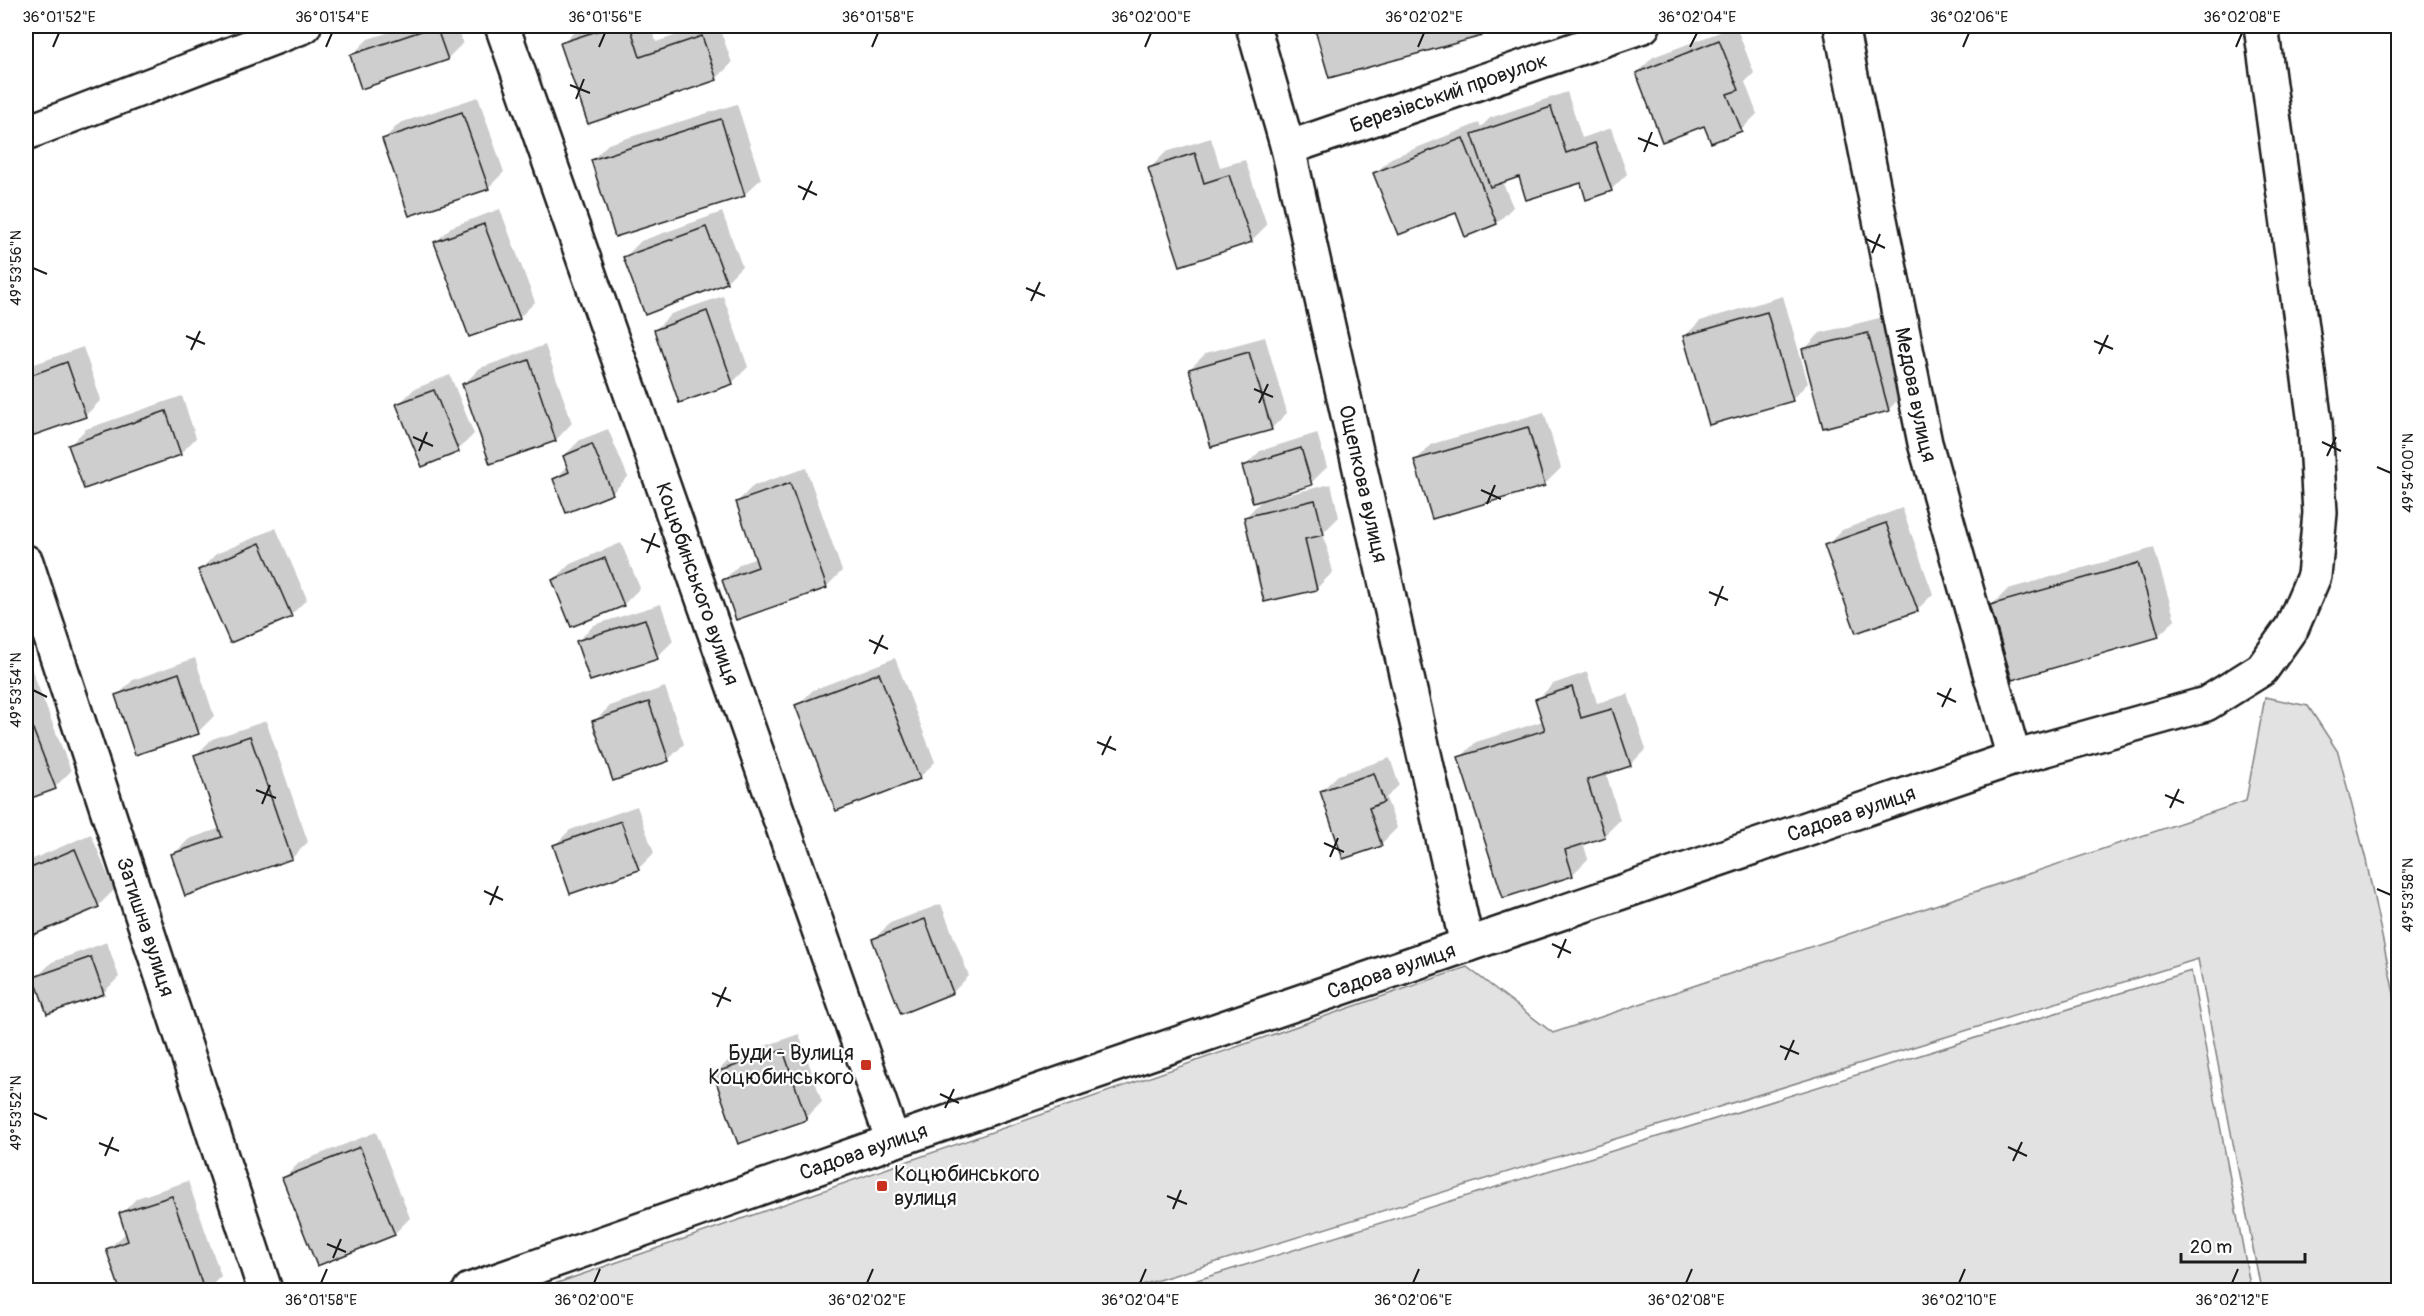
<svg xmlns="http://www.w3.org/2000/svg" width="2424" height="1316" font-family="Pangolin,sans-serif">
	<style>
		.green { fill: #e2e2e2; stroke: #7f7f7f; stroke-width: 1.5 }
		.shadow { fill: #0003 }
		.building { fill: #cecece; stroke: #1c1c1c; stroke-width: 1.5 }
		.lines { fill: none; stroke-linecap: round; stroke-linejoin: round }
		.street-casing { stroke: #1c1c1c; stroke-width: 38 }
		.secondary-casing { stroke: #1c1c1c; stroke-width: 38 }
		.street { stroke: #fff; stroke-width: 33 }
		.secondary { stroke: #fff; stroke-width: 33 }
		.ticks { fill: none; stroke: #1c1c1c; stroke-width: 2 }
		.poi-dot { fill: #c8321e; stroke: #fff; stroke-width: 2 }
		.labels { text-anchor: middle; stroke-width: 4.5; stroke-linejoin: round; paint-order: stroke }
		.street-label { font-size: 21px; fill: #1c1c1c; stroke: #fff }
		.poi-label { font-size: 21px; fill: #1c1c1c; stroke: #fff; text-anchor: end }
		.neatline { fill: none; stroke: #1c1c1c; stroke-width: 2 }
		.ticks-label { font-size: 15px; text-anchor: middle; fill: #1c1c1c }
	</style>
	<rect width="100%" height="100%" fill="#fff"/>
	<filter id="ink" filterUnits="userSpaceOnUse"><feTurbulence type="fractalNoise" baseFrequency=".0167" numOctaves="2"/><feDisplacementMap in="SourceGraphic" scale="12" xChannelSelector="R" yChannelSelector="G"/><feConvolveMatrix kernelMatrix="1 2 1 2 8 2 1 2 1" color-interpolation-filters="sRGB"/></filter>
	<g filter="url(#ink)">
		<g class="green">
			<path d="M2265 697 2308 706 2338 752 2366 860 2398 1013V1290H2261L2198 959 1126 1290H537L1467 967 1553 1033 2246 801Z"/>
			<path d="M2191 971 2251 1290H1165Z"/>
		</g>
		<g class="shadow">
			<path d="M409 26H457L463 43 447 59 352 55 368 39Z"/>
			<path d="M584 26H651L656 42 705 26H719L732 63 716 79 562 44 578 28Z"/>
			<path d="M1316 26H1491L1481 35 1330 76Z"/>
			<path d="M1736 26 1754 73 1745 82 1757 114 1741 130 1705 124 1637 73 1653 57Z"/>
			<path d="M1567 92 1582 138 1611 128 1627 174 1611 190 1582 181 1520 176 1502 181 1513 207 1497 223 1466 235 1456 211 1375 174 1391 158 1479 123 1481 127 1490 118Z"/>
			<path d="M478 97 504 172 488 188 384 139 400 123Z"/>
			<path d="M737 104 761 179 744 195 592 160 608 144Z"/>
			<path d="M1211 138 1220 167 1245 160 1267 225 1251 241 1150 168 1166 152Z"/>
			<path d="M500 209 535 302 519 318 435 243 451 227Z"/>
			<path d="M722 212 742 266 726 282 625 257 641 241Z"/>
			<path d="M26 220 31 239 26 244Z"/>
			<path d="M723 296 748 367 732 383 655 330 671 314Z"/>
			<path d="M1783 296 1808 383 1792 399 1684 337 1700 321Z"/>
			<path d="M1883 317 1904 394 1888 410 1804 350 1820 333Z"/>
			<path d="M1265 337 1287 413 1271 429 1190 369 1206 353Z"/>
			<path d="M545 345 572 423 556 440 491 462 464 384 480 368Z"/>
			<path d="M83 347 101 400 85 416 26 437V367Z"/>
			<path d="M450 375 474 434 458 450 422 465 398 405 414 389Z"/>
			<path d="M182 396 196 438 180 454 70 445 86 429Z"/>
			<path d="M1544 412 1561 468 1545 484 1433 518 1416 460 1432 444Z"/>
			<path d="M608 429 628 477 612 493 555 479 568 466 564 456 580 440Z"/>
			<path d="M1317 433 1327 467 1311 483 1244 467 1260 451Z"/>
			<path d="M806 468 842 571 826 587 724 580 740 564 757 558 737 502 753 486Z"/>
			<path d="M1331 484 1339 517 1323 533 1333 572 1317 588 1266 601 1245 518 1261 501Z"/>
			<path d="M1902 508 1933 594 1917 610 1826 546 1842 530Z"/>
			<path d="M276 528 307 599 291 615 200 570 216 554Z"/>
			<path d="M621 543 640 588 624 604 572 625 554 580 570 564Z"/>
			<path d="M2154 548 2175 620 2158 636 1992 605 2008 589Z"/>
			<path d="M661 604 673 641 657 657 578 641 594 625Z"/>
			<path d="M26 655 71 771 55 787 26 799Z"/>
			<path d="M195 658 214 716 198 732 117 696 133 680Z"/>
			<path d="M895 658 935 762 919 778 797 706 813 690Z"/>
			<path d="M1587 672 1597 703 1628 694 1646 749 1630 765 1606 773 1620 820 1604 836 1583 842 1588 859 1572 875 1460 758 1476 742 1543 721 1537 700 1553 684Z"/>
			<path d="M665 687 684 744 668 760 594 722 610 706Z"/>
			<path d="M266 721 308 842 292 858 173 855 189 839 221 828 196 755 212 739Z"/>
			<path d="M1390 758 1399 785 1386 798 1397 828 1381 844 1321 791 1338 775Z"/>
			<path d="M637 806 654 853 638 869 554 846 570 830Z"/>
			<path d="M91 834 114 890 98 906 26 936V862Z"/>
			<path d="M941 904 969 976 953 992 874 939 890 923Z"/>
			<path d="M107 942 119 977 103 993 36 978 52 962Z"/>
			<path d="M799 1034 822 1102 806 1118 715 1074 731 1058Z"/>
			<path d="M376 1132 410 1218 394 1234 284 1178 300 1162Z"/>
			<path d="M188 1181 221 1276 207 1290H121L108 1249 127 1232 121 1214 137 1198Z"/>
		</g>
		<g class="building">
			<path d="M436 26 448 60 361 89 350 55Z"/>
			<path d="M612 26H630L640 57 702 36 717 80 588 124 560 43Z"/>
			<path d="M1314 26H1479L1482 36 1329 78Z"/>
			<path d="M1719 40 1739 90 1727 94 1742 131 1711 143 1704 126 1662 142 1636 73Z"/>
			<path d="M1551 107 1566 153 1595 143 1612 191 1586 200 1581 183 1526 200 1519 177 1490 187 1472 134Z"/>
			<path d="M462 112 489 189 409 216 382 139Z"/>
			<path d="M721 119 745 196 615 237 591 160Z"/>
			<path d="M1463 138 1497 224 1465 237 1456 213 1398 235 1373 173Z"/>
			<path d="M1195 153 1204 183 1229 175 1252 242 1180 266 1148 168Z"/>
			<path d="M484 224 520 319 469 337 434 242Z"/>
			<path d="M706 227 727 283 645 315 623 257Z"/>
			<path d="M707 311 733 384 679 403 654 330Z"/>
			<path d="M1767 312 1793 401 1709 425 1683 336Z"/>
			<path d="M1868 333 1889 411 1823 428 1802 349Z"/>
			<path d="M1249 352 1272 430 1211 447 1189 369Z"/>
			<path d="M529 360 556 441 490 464 462 384Z"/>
			<path d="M67 362 86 417 26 438V377Z"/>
			<path d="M434 390 459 452 422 467 396 404Z"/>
			<path d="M166 411 181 455 84 489 68 445Z"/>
			<path d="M1528 427 1545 486 1432 519 1414 460Z"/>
			<path d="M592 444 613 494 566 513 553 479 569 472 563 456Z"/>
			<path d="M1301 448 1312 485 1253 503 1242 466Z"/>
			<path d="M790 483 827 588 736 620 722 580 758 567 736 502Z"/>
			<path d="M1315 500 1324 535 1305 539 1317 590 1264 602 1244 517Z"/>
			<path d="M1886 523 1918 611 1856 633 1824 545Z"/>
			<path d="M260 543 292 617 230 643 198 570Z"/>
			<path d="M605 558 624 606 571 627 552 580Z"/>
			<path d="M2138 563 2159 637 2012 680 1990 605Z"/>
			<path d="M645 619 658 659 590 681 576 641Z"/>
			<path d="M179 673 199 734 135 755 115 695Z"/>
			<path d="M879 673 920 779 836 811 795 705Z"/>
			<path d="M1572 687 1581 718 1612 709 1631 766 1587 780 1605 837 1565 850 1573 876 1503 898 1458 757 1545 730 1535 699Z"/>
			<path d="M649 702 669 761 613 781 592 721Z"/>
			<path d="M26 711 56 789 26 800Z"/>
			<path d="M250 736 292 859 185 896 171 854 222 837 194 755Z"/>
			<path d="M1374 773 1384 802 1369 808 1382 846 1343 859 1320 791Z"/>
			<path d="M621 821 639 870 570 894 553 845Z"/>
			<path d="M75 849 99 907 26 938V870Z"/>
			<path d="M925 919 953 993 901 1014 872 939Z"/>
			<path d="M91 957 104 994 47 1014 34 977Z"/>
			<path d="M783 1050 807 1120 738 1144 713 1073Z"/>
			<path d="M360 1147 395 1235 317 1266 282 1178Z"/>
			<path d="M172 1196 204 1290H120L106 1249 128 1241 119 1213Z"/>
		</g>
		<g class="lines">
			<g class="street-casing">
				<g id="street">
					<path id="s1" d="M502 26 893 1141"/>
					<path id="s2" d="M1253 26 1288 148 1467 945"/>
					<path id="s3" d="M1841 26 1925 443 2014 758"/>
					<path d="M26 133 304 26"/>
					<path id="s4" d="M1288 148 1643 26"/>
					<path id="s5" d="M26 562 265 1290"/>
				</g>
			</g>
			<g class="secondary-casing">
				<g id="secondary">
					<path id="s6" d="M470 1290 893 1141 2014 758 2206 704 2262 669 2292 627 2314 576 2320 513 2315 423 2261 26"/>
				</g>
			</g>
			<use href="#street" class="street"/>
			<use href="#secondary" class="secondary"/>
		</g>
	</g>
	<path class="ticks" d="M53 47 59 33M326 47 332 33M599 47 605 33M872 47 878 33M1145 47 1151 33M1418 47 1424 33M1690 47 1697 33M1963 47 1969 33M2236 47 2242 33M570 85 590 93M576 99 584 79M1638 138 1658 146M1644 152 1652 132M798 186 817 195M803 200 812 181M1866 239 1885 248M1872 253 1880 234M33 268 47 274M1026 288 1045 296M1031 301 1040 282M186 336 205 344M2094 341 2113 349M191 350 200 331M2099 354 2108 335M1254 389 1273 397M1259 403 1268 384M413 437 433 446M2322 442 2341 451M419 451 427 432M2327 456 2336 437M2377 467 2391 473M1481 490 1501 499M1487 504 1495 485M641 539 660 547M647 553 655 533M1709 592 1728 600M1715 606 1723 586M869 640 888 649M874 654 883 635M33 690 47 697M1937 693 1956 702M1942 707 1951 688M1097 742 1116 750M1102 755 1111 736M256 790 276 798M2165 795 2184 803M262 804 270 785M2170 808 2179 789M1324 843 1344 852M1330 857 1338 838M2377 889 2391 895M484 891 503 900M490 905 498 886M1552 944 1571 953M1558 958 1566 939M712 993 731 1001M717 1007 726 987M1780 1046 1799 1054M1785 1060 1794 1040M940 1094 959 1103M945 1108 954 1089M33 1113 47 1119M99 1143 119 1151M2008 1147 2027 1156M105 1156 113 1137M2013 1161 2022 1142M1167 1196 1187 1204M1173 1209 1181 1190M327 1244 346 1252M333 1258 341 1239M321 1283 327 1269M594 1283 600 1269M867 1283 873 1269M1140 1283 1146 1269M1413 1283 1419 1269M1686 1283 1692 1269M1959 1283 1965 1269M2232 1283 2238 1269"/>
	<g class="poi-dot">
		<rect x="860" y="1059" width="12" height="12" rx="3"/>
		<rect x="876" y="1180" width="12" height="12" rx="3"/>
	</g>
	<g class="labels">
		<g class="street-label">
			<text dy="7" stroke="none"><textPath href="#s4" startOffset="170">Березівський провулок</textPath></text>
			<text dy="7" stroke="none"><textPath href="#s3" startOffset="376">Медова вулиця</textPath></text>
			<text dy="7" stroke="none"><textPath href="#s2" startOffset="471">Ощепкова вулиця</textPath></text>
			<text dy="7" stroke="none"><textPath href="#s1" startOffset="591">Коцюбинського вулиця</textPath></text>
			<text dy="7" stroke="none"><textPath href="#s6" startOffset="1461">Садова вулиця</textPath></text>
			<text dy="7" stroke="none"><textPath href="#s5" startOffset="384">Затишна вулиця</textPath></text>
			<text dy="7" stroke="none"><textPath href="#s6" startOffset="975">Садова вулиця</textPath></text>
			<text dy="7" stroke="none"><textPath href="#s6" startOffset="417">Садова вулиця</textPath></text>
		</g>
		<g class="poi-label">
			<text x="854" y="1060">Буди - Вулиця<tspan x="854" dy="24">Коцюбинського</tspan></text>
			<text x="894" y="1181" text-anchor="start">Коцюбинського<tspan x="894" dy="24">вулиця</tspan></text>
		</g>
	</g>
	<rect width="2424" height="1316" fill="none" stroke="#fff" stroke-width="66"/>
	<path d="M2181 1253v9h124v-9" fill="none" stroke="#1c1c1c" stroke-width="3"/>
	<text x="2190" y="1253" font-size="18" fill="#1c1c1c" stroke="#ffffff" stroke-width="4.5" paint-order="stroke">20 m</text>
	<rect x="33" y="33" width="2358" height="1250" class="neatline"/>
	<g class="ticks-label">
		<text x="59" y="22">36°01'52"E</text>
		<text x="332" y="22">36°01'54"E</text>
		<text x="605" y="22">36°01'56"E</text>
		<text x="878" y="22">36°01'58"E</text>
		<text x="1151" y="22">36°02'00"E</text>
		<text x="1424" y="22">36°02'02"E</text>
		<text x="1697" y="22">36°02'04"E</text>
		<text x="1969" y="22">36°02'06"E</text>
		<text x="2242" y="22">36°02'08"E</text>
		<text transform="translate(16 268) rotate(-90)" y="5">49°53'56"N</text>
		<text transform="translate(2408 473) rotate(-90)" y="5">49°54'00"N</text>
		<text transform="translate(16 690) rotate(-90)" y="5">49°53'54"N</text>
		<text transform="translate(2408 895) rotate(-90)" y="5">49°53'58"N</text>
		<text transform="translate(16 1113) rotate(-90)" y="5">49°53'52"N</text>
		<text x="321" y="1305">36°01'58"E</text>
		<text x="594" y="1305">36°02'00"E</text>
		<text x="867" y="1305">36°02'02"E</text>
		<text x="1140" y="1305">36°02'04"E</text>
		<text x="1413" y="1305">36°02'06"E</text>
		<text x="1686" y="1305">36°02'08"E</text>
		<text x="1959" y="1305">36°02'10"E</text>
		<text x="2232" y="1305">36°02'12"E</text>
	</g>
</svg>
